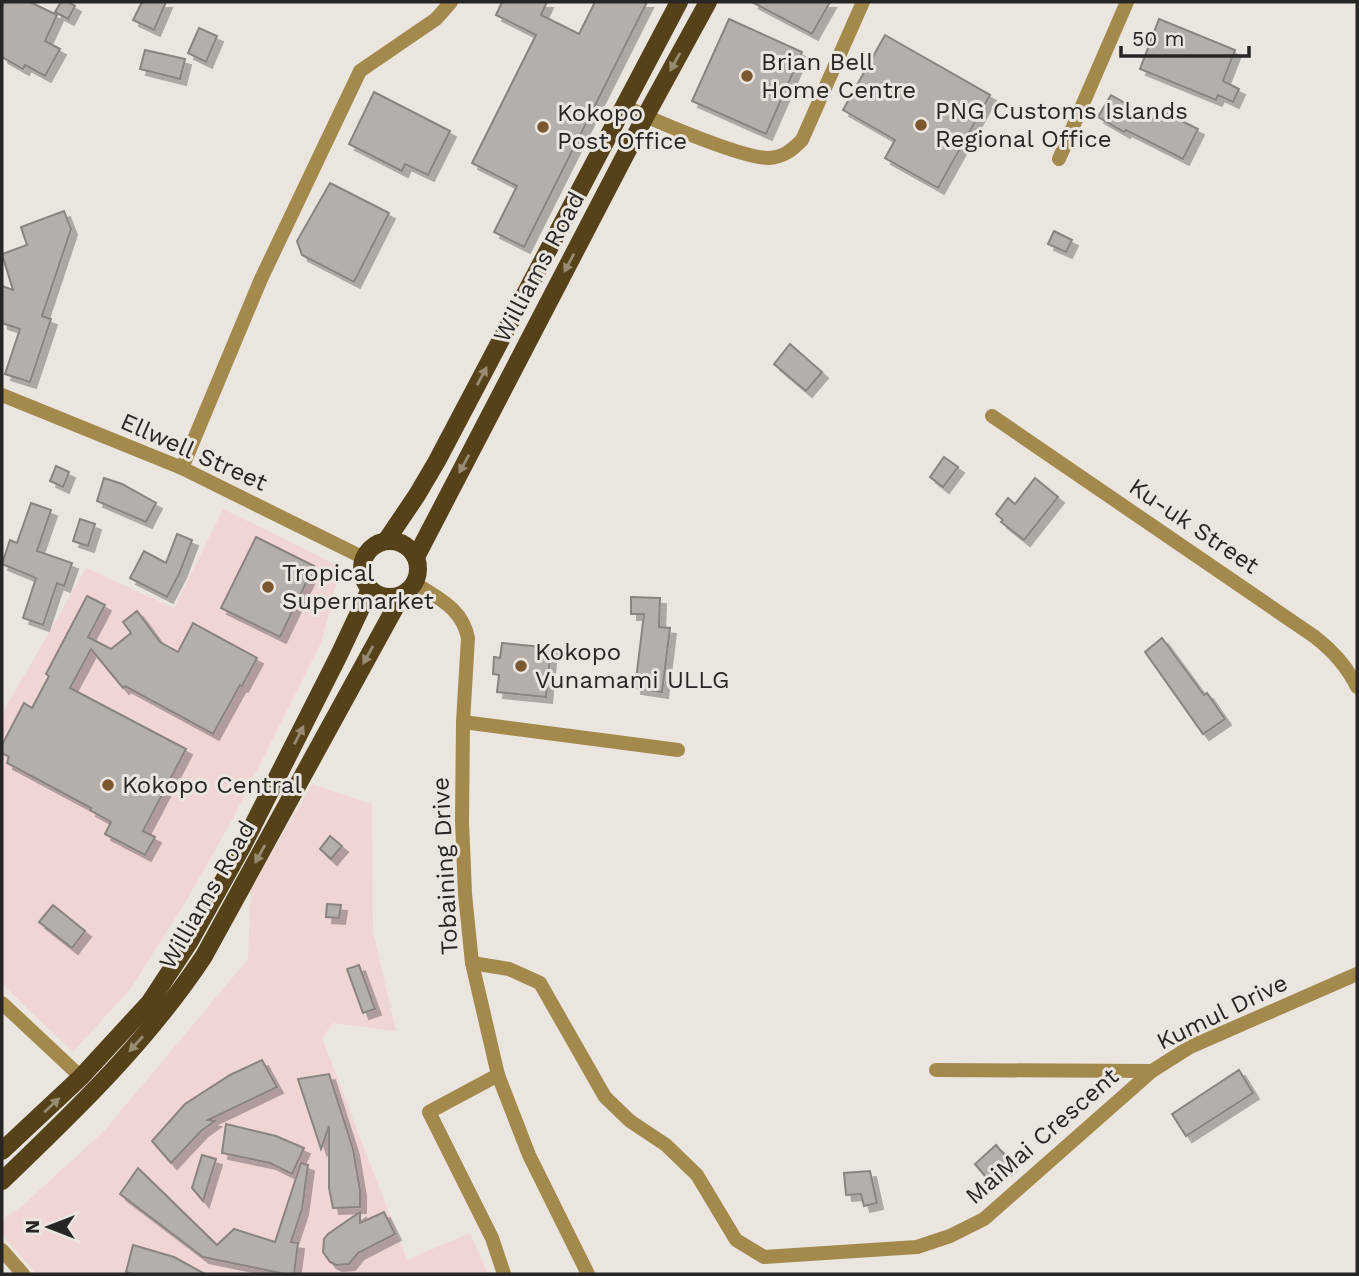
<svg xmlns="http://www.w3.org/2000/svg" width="1359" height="1276" font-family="'Work Sans',sans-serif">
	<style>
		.commercial { fill: #f0d5d5 }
		.building { fill: #b4afaa; stroke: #898480; stroke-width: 2; filter: url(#shadow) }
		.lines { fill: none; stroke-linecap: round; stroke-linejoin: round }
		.minor { stroke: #a4894d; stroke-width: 14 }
		.tertiary { stroke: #a4894d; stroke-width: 14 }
		.primary { stroke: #554218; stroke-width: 18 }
		.oneway { fill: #988b72 }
		.poi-dot { fill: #7a572f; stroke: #ebe5e0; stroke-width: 2.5 }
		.labels { text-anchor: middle; stroke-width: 6; stroke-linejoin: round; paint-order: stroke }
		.poi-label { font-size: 24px; fill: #282624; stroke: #ebe5e0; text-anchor: start }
		.street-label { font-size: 24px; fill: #282624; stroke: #ebe5e0 }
	</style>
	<defs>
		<filter id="shadow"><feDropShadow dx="6" dy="6" stdDeviation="0" flood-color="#0004"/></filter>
	</defs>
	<rect width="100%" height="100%" fill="#ebe5e0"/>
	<g class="commercial">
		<path d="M223 509 336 565 338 577 321 643 231 822 186 901 131 988 73 1052 2 984V714L86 568 174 608Z"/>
		<path d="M312 784 372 804 373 931 396 1031 333 1023 322 1038 407 1260 470 1233 488 1274H36L2 1235V1219L21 1207 104 1131 248 959 251 888Z"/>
	</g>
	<g class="building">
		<path d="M4 2H30L57 15 45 41 60 49 45 76 25 65 23 69 2 57V7Z"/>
		<path d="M61 2H68L75 6 68 19 55 12Z"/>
		<path d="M142 2H166L154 30 133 20Z"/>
		<path d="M502 2H547L541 15 579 34 595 2H647L524 247 494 232 517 186 472 163 536 35 496 15Z"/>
		<path d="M752 2H830L812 34Z"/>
		<path d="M729 19 802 52 766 134 692 101Z"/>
		<path d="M1159 19 1235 50 1223 81 1239 89 1233 102 1218 95 1216 100 1140 69Z"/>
		<path d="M199 28 217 36 206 62 188 53Z"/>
		<path d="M885 35 990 95 938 188 885 158 895 140 843 110Z"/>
		<path d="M145 50 185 59 180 79 140 69Z"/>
		<path d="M374 92 450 131 428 175 405 164 402 171 349 144Z"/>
		<path d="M1111 95 1153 119 1158 109 1198 129 1183 159 1126 130 1124 132 1098 117Z"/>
		<path d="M330 183 389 213 354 282 302 255 297 241Z"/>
		<path d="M64 211 71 229 42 316 51 319 30 382 5 374 20 329 2 323V286L13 290 2 254 27 245 21 227Z"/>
		<path d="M1054 231 1072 240 1066 252 1048 244Z"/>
		<path d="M790 344 822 372 806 391 774 364Z"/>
		<path d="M944 457 958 467 943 487 930 477Z"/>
		<path d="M56 466 69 472 63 487 50 481Z"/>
		<path d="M104 478 122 484 156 503 146 522 97 501Z"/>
		<path d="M1035 478 1058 497 1024 540 1001 522 1003 520 996 514 1008 498 1015 504Z"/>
		<path d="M31 503 51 510 37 551 72 563 64 586 57 583 43 625 23 618 36 578 2 564 10 540 17 543Z"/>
		<path d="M80 519 95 524 88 546 73 541Z"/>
		<path d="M177 534 192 540 180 572 167 597 130 578 144 551 166 563Z"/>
		<path d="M256 537 314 566 280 637 221 608Z"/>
		<path d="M87 596 105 605 88 637 111 649 131 633 123 622 137 611 160 642 178 652 193 623 257 658 242 686 240 685 213 734 125 686 123 688 91 649 70 688 186 749 143 831 155 837 145 855 105 834 111 822 90 810 91 808 7 763 9 757 2 753V745L24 703 32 708 49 676 46 674Z"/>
		<path d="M631 597 660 598 659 627 670 628 662 692 635 688 644 614H631Z"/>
		<path d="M1162 638 1204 695 1207 693 1225 719 1203 734 1145 652Z"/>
		<path d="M502 643 551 648 546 697 497 692 499 675 493 674 494 657 500 658Z"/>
		<path d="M330 836 342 846 331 859 320 849Z"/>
		<path d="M327 904 341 905 339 918 326 917Z"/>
		<path d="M53 905 85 931 72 948 39 922Z"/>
		<path d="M359 965 375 1009 363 1013 347 969Z"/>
		<path d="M262 1060 277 1087 208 1120 215 1121 201 1131 171 1163 152 1141 185 1104 230 1075Z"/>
		<path d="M1239 1070 1253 1093 1186 1136 1172 1114Z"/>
		<path d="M329 1074 353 1149 360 1190V1207L333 1208 329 1188V1126L321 1149 298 1079Z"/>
		<path d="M226 1124 276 1136 304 1148 292 1174 270 1163 222 1153Z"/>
		<path d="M996 1145 1012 1164 990 1182 975 1164Z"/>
		<path d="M202 1155 216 1159 203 1201 192 1188Z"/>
		<path d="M301 1163 308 1165 302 1209 291 1242 298 1243 294 1274H285L203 1257 120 1194 138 1168 217 1245 234 1229 275 1242Z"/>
		<path d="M870 1171 877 1203 864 1206 861 1194 846 1195 844 1173Z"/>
		<path d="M360 1212V1223L384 1212 395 1234 358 1253 349 1264 336 1265 330 1262 323 1252 324 1239 328 1234Z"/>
		<path d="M133 1245 174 1257 205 1274H133L126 1272Z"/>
	</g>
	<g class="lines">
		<g class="minor">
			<path d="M625 106C650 119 744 159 769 158 784 157 792 150 802 140L863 2"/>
			<path d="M1059 159 1127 2"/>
			<path d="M2 395 182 468 364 558"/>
			<path d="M992 416 1315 637C1333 651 1347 666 1357 687"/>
			<path d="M182 468 261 279 360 71 436 19 451 2"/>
			<path d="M463 722 678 750"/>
			<path d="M472 963 509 969 540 983 605 1097 630 1121 666 1145 697 1175 736 1240 764 1257 917 1247 950 1236 984 1219 1152 1071"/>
			<path d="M2 1003 81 1077"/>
			<path d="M936 1070 1152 1071 1190 1047 1357 974"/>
			<path d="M498 1075 429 1112 492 1238 504 1274"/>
			<path d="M2 1250 23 1274"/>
		</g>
		<path class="tertiary" d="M415 583C439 599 462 608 468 638L463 722 462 821 465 894 472 963 498 1075 529 1155 588 1274"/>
		<g class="primary">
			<circle cx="390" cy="569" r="28"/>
			<path d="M386 541 417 495 437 461 679 2"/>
			<path d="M416 557 645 117 708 2"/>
			<path d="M2 1151 81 1077 150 1002 190 941 242 847 339 655 370 589"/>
			<path d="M2 1181C75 1111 148 1041 204 956L402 595"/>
		</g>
	</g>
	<defs><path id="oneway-solid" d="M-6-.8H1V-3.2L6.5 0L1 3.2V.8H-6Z" transform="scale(1.75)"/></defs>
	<g class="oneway">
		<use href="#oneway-solid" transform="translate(675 62) rotate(119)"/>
		<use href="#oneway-solid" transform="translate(569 263) rotate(118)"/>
		<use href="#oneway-solid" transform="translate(482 376) rotate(-62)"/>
		<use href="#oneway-solid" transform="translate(464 464) rotate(118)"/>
		<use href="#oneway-solid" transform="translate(368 655) rotate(119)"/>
		<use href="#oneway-solid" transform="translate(299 735) rotate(-63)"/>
		<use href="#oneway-solid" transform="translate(260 854) rotate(119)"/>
		<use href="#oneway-solid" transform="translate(136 1044) rotate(132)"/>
		<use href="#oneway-solid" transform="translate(52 1105) rotate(-43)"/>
	</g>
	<g class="poi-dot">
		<circle cx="747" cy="76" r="7"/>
		<circle cx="921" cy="125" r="7"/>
		<circle cx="543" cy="127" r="7"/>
		<circle cx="268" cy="587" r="7"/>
		<circle cx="521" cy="666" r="7"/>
		<circle cx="108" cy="785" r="7"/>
	</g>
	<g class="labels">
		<g class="poi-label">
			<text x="761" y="70">Brian Bell<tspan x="761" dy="28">Home Centre</tspan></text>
			<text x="935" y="119">PNG Customs Islands<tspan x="935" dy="28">Regional Office</tspan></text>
			<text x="557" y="121">Kokopo<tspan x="557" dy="28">Post Office</tspan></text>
			<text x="282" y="581">Tropical<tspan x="282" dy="28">Supermarket</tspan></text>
			<text x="535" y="660">Kokopo<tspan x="535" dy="28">Vunamami ULLG</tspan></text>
			<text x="122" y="793">Kokopo Central</text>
		</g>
		<g class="street-label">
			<text transform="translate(539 267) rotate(-62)" y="8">Williams Road</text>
			<text transform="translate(194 452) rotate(24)" y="8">Ellwell Street</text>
			<text transform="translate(1194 526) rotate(34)" y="8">Ku-uk Street</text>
			<text transform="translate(445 866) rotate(-93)" y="8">Tobaining Drive</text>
			<text transform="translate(207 895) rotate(-60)" y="8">Williams Road</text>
			<text transform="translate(1222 1012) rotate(-26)" y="8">Kumul Drive</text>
			<text transform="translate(1042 1136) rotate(-41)" y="8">MaiMai Crescent</text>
		</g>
	</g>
	<rect width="1359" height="1276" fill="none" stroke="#282624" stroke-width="7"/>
	<g transform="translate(49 1227) rotate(270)" stroke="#ebe5e0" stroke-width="5" paint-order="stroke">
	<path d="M0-5L12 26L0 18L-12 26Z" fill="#282624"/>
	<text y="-10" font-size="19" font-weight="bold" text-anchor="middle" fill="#282624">N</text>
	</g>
	<path d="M1121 46v10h128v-10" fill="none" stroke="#282624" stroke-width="3.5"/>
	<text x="1132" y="46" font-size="21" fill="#282624" stroke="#ebe5e0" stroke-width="5" paint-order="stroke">50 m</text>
</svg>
